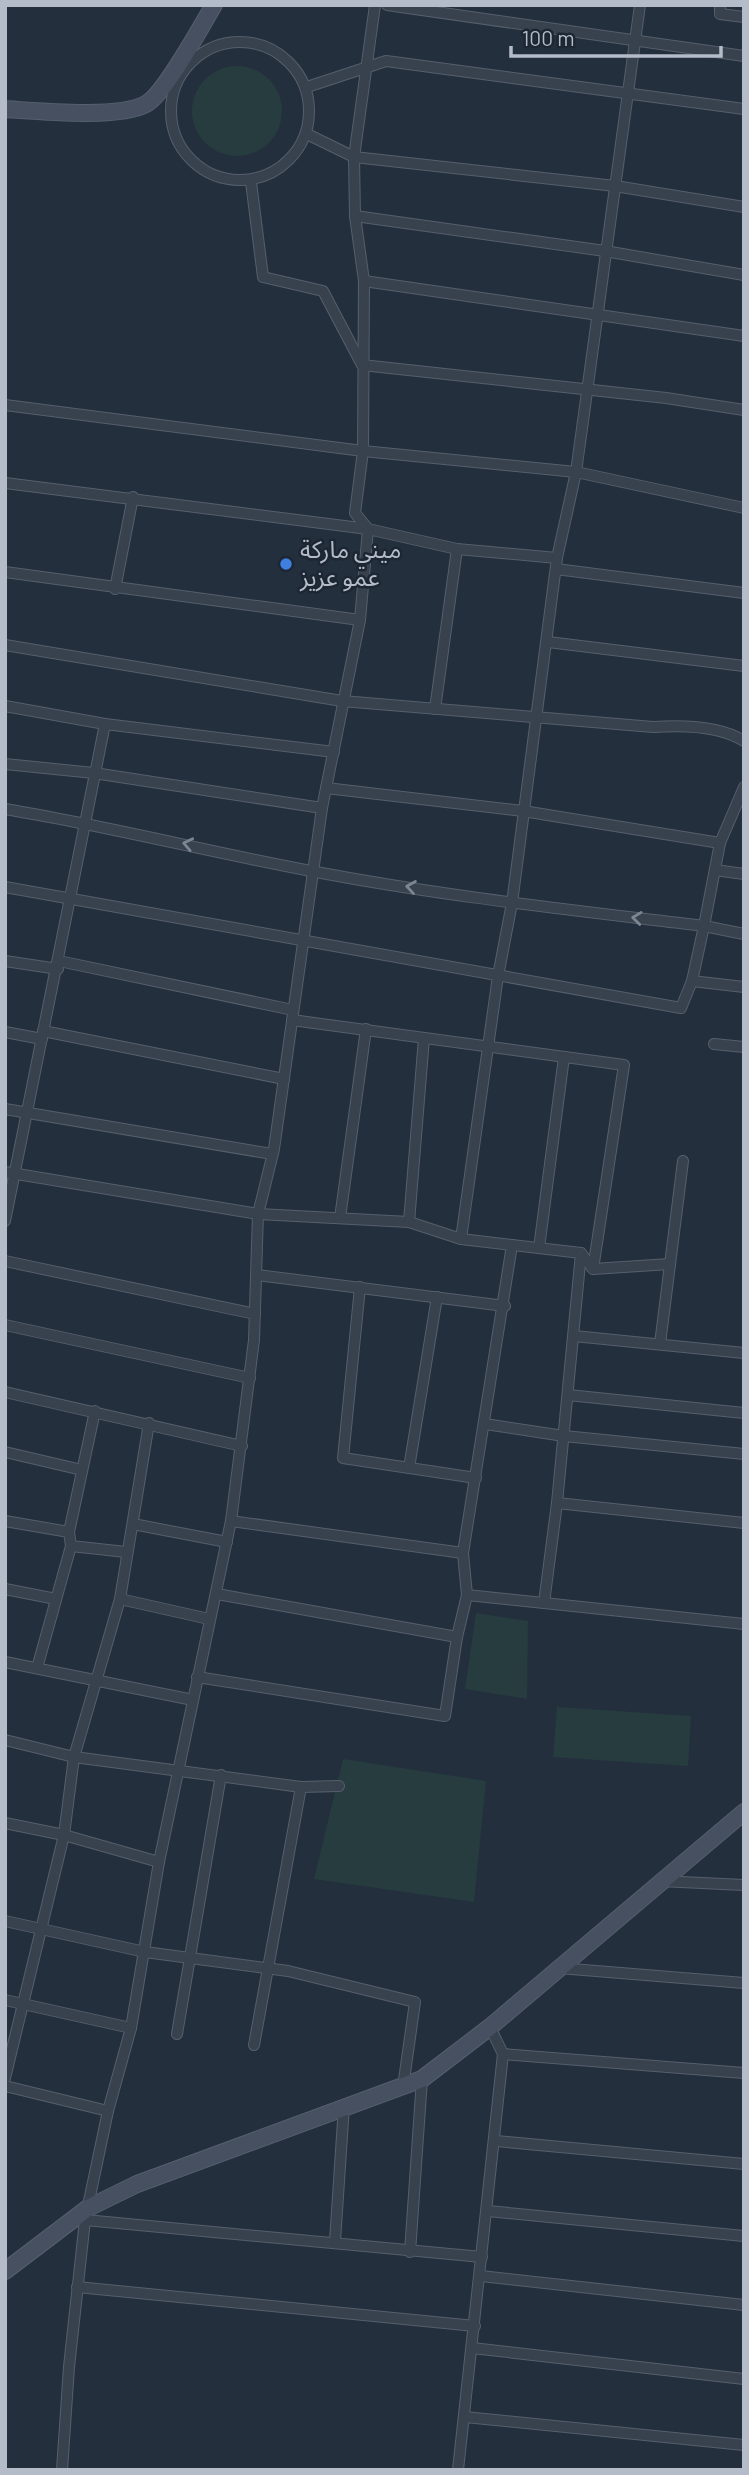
<svg xmlns="http://www.w3.org/2000/svg" width="749" height="2475" font-family="Barlow,'Noto Sans Arabic',sans-serif">
	<style>
		.green { fill: #263c3f }
		.lines { fill: none; stroke-linecap: round; stroke-linejoin: round }
		.street-casing { stroke: #565f6c; stroke-width: 12 }
		.secondary-casing { stroke: #565f6c; stroke-width: 18 }
		.street { stroke: #38414e; stroke-width: 10 }
		.secondary { stroke: #465061; stroke-width: 16 }
		.oneway { stroke: #7c8592 }
		.shop-dot { fill: #3f7fe0; stroke: #1d2633; stroke-width: 2.5 }
		.labels { text-anchor: middle; stroke-width: 5; stroke-linejoin: round; paint-order: stroke }
		.poi-label { font-size: 24px; fill: #b4bcc9; stroke: #1d2633; text-anchor: start }
	</style>
	<rect width="100%" height="100%" fill="#242f3e"/>
	<g class="green">
		<circle cx="237" cy="111" r="45"/>
		<path d="M476 1613 528 1621 527 1699 465 1689Z"/>
		<path d="M557 1707 691 1716 688 1766 553 1757Z"/>
		<path d="M343 1759 486 1781 474 1902 314 1879Z"/>
	</g>
	<g class="lines">
		<g class="street-casing">
			<g id="street">
				<path d="M387 5 744 56"/>
				<path d="M720 5V14L744 17"/>
				<circle cx="240" cy="111" r="69"/>
				<path d="M307 87 386 61 744 109"/>
				<path d="M307 134 354 157 615 186 744 207"/>
				<path d="M251 182 263 277 323 291 362 365 666 398 744 410"/>
				<path d="M355 216 605 251 744 275"/>
				<path d="M364 281 744 336"/>
				<path d="M5 405 363 451 576 472 744 508"/>
				<path d="M5 483 368 529 457 549 557 558"/>
				<path d="M556 569 744 593"/>
				<path d="M5 572 360 620"/>
				<path d="M115 589 133 497"/>
				<path d="M548 642 744 666"/>
				<path d="M5 645 342 701 653 727C682 725 719 725 744 741"/>
				<path d="M5 706 105 724 334 752"/>
				<path d="M435 709 457 549"/>
				<path d="M5 764 94 773 322 808"/>
				<path d="M326 788 523 811 720 843"/>
				<path d="M5 809C108 826 209 852 311 871 441 896 573 910 704 926L720 843 744 787"/>
				<path d="M715 870 744 874"/>
				<path d="M5 887 681 1008 692 981 704 926 744 934"/>
				<path d="M5 961 58 969"/>
				<path d="M59 961 293 1010"/>
				<path d="M692 981 744 987"/>
				<path d="M292 1020 624 1065 593 1269"/>
				<path d="M43 1031 284 1079"/>
				<path d="M5 1032 42 1039"/>
				<path d="M714 1044 744 1047"/>
				<path d="M5 1109 272 1154"/>
				<path d="M5 1172 258 1214 409 1222 461 1239 581 1253 593 1269 670 1264"/>
				<path d="M340 1218 366 1029"/>
				<path d="M5 1221 105 724"/>
				<path d="M409 1222 424 1038"/>
				<path d="M461 1239 498 976 512 903 557 558 576 472 640 5"/>
				<path d="M539 1248 564 1057"/>
				<path d="M5 1261 255 1314"/>
				<path d="M257 1275 505 1306"/>
				<path d="M360 1287 343 1458 476 1478"/>
				<path d="M5 1325 250 1378"/>
				<path d="M574 1336 744 1353"/>
				<path d="M660 1344 683 1161"/>
				<path d="M5 1392 242 1446"/>
				<path d="M568 1395 744 1413"/>
				<path d="M485 1424 564 1436 744 1454"/>
				<path d="M5 1452 82 1470"/>
				<path d="M409 1468 437 1297"/>
				<path d="M557 1503 744 1523"/>
				<path d="M5 1521 69 1532 71 1546 126 1552"/>
				<path d="M231 1521 463 1553"/>
				<path d="M133 1524 227 1542"/>
				<path d="M69 1532 95 1411"/>
				<path d="M5 1589 56 1599"/>
				<path d="M217 1594 457 1637"/>
				<path d="M467 1595 744 1624"/>
				<path d="M120 1599 209 1619"/>
				<path d="M544 1603 557 1503 581 1253"/>
				<path d="M5 1662 193 1700"/>
				<path d="M37 1668 71 1546"/>
				<path d="M197 1677 445 1716 457 1637 467 1595 463 1553 512 1245"/>
				<path d="M5 1740 74 1757 301 1787 339 1786"/>
				<path d="M5 1823 64 1835 159 1862"/>
				<path d="M660 1881 744 1885"/>
				<path d="M5 1921 145 1952 288 1971 415 2002 403 2087"/>
				<path d="M559 1968 744 1983"/>
				<path d="M5 2000 131 2028"/>
				<path d="M177 2034 221 1775"/>
				<path d="M254 2045 301 1787"/>
				<path d="M503 2054 744 2073"/>
				<path d="M5 2078 64 1835 74 1757 120 1599 149 1423"/>
				<path d="M5 2086 108 2111"/>
				<path d="M496 2141 744 2164"/>
				<path d="M488 2211 744 2236"/>
				<path d="M85 2220 482 2257"/>
				<path d="M335 2241 344 2106"/>
				<path d="M410 2252 422 2079"/>
				<path d="M481 2276 744 2305"/>
				<path d="M77 2287 475 2326"/>
				<path d="M472 2348 744 2379"/>
				<path d="M465 2417 744 2445"/>
				<path d="M62 2470 69 2367 85 2220 108 2111 131 2028 159 1862 231 1521 254 1340 258 1214 274 1149 322 808 360 620 368 529 355 513 363 451 364 281 355 216 354 157 375 5"/>
				<path d="M458 2470 503 2054 490 2027"/>
			</g>
		</g>
		<g class="secondary-casing">
			<g id="secondary">
				<path d="M5 109C37 111 120 119 146 104 165 94 201 26 214 5"/>
				<path d="M5 2271 88 2208 137 2184 422 2079 490 2027 744 1812"/>
			</g>
		</g>
		<use href="#street" class="street"/>
		<use href="#secondary" class="secondary"/>
	</g>
	<defs><path id="oneway-chevron" d="M-2-3.5L2.5 0L-2 3.5" fill="none" stroke-width="1.6" stroke-linecap="round" stroke-linejoin="round" transform="scale(1.75)"/></defs>
	<g class="oneway">
		<use href="#oneway-chevron" transform="translate(188 844) rotate(-168)"/>
		<use href="#oneway-chevron" transform="translate(411 887) rotate(-171)"/>
		<use href="#oneway-chevron" transform="translate(637 918) rotate(-173)"/>
	</g>
	<circle class="shop-dot" cx="286" cy="564" r="7"/>
	<g class="labels">
		<g class="poi-label">
			<text x="300" y="558">ميني ماركة<tspan x="300" dy="28">عمو عزيز</tspan></text>
		</g>
	</g>
	<rect width="749" height="2475" fill="none" stroke="#b4bcc9" stroke-width="14"/>
	<path d="M511 46v10h210v-10" fill="none" stroke="#b4bcc9" stroke-width="3.5"/>
	<text x="522" y="46" font-size="21" fill="#b4bcc9" stroke="#1d2633" stroke-width="5" paint-order="stroke">100 m</text>
</svg>
